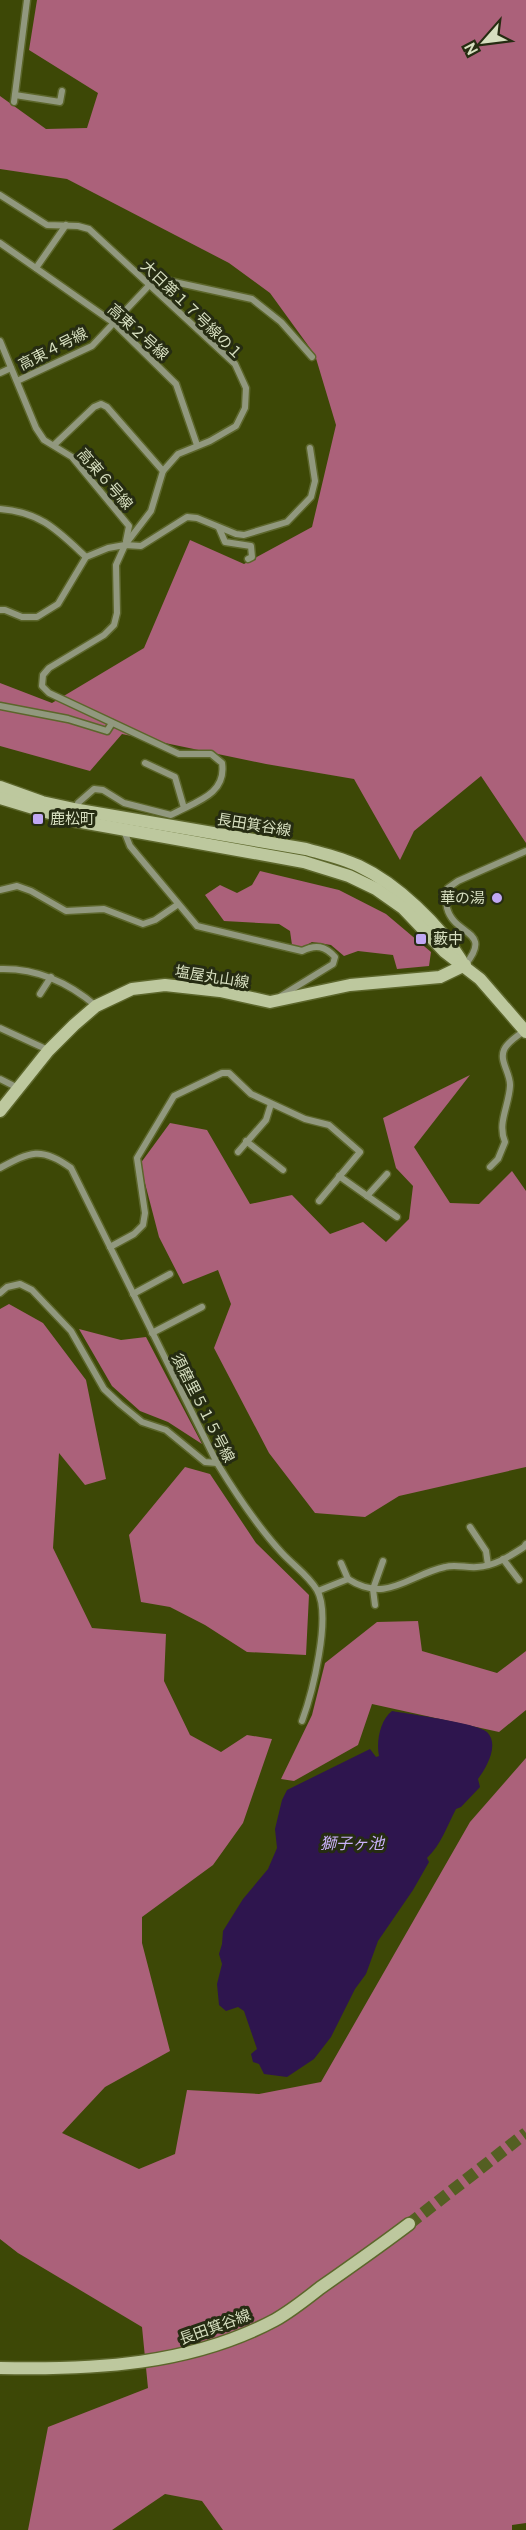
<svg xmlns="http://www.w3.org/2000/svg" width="526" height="2530" font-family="Overpass,'Noto Sans JP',sans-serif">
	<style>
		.forest { fill: #ab617a }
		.water { fill: #2e154e }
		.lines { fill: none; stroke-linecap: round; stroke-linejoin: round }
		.secondary-tunnel { stroke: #545f22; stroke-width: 12; stroke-dasharray: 12 6; stroke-linecap: butt }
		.street-casing { stroke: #5c662b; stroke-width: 9 }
		.secondary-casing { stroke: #5c662b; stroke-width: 15 }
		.street { stroke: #91987e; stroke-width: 6 }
		.secondary { stroke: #bdc89e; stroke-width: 12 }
		.poi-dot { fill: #c1a8f3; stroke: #262c12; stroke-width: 2 }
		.labels { text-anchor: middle; stroke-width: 6; stroke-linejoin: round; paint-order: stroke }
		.street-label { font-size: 15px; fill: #d7dfc0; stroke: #262c12 }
		.poi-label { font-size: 15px; fill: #d7dfc0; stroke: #262c12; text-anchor: start }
		.water-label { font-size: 16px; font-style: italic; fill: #cbb2fb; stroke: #262c12 }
	</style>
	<rect width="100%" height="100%" fill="#3d4806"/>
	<g class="forest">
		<path d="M37 0H526V843L481 776 414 831 400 860 354 779 266 764 122 734 90 771 0 746V683L52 703 144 648 190 540 244 564 312 527 336 425 315 355 270 293 229 263 67 179 0 169V96L46 129 87 128 98 93 29 50Z"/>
		<path d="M260 871 339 890 386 914 431 952 429 966 397 969 393 955 358 951 344 956 331 945 312 942 303 947 292 945 290 931 279 924 224 921 205 895 220 885 237 893 252 885Z"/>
		<path d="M470 1075 414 1147 450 1203 479 1204 512 1171 526 1191V1467L399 1496 365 1517 315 1513 269 1453 214 1348 231 1304 218 1270 183 1284 159 1237 140 1164 170 1123 207 1130 250 1204 292 1195 330 1234 363 1222 386 1242 409 1219 413 1186 396 1168 383 1118Z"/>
		<path d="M9 1304 43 1323 86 1380 106 1479 85 1485 59 1453 53 1548 92 1628 166 1634 164 1681 190 1735 221 1752 247 1735 272 1739 243 1823 213 1865 142 1917V1943L170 2051 105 2087 62 2133 139 2169 175 2154 187 2090 259 2094 321 2082 470 1822 526 1758V2523L512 2525V2530H223L202 2501 165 2494 112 2530H28L48 2427 148 2388 142 2327 18 2253 0 2239V1309Z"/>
		<path d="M79 1329 121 1340 146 1337 202 1444 168 1422 140 1411 112 1386Z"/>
		<path d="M185 1467 210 1474 256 1543 309 1595 306 1655 247 1652 205 1625 170 1607 141 1602 129 1535Z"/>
		<path d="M418 1621 422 1651 497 1673 526 1651V1710L499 1732 372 1704 358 1745 294 1781 281 1779 312 1715 325 1663 377 1622Z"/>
	</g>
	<path class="water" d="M392 1711C409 1714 477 1723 487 1732 500 1745 486 1768 478 1779L480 1787 461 1807 456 1809C447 1826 441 1845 427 1858L429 1862 413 1890 378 1941 366 1974 355 1989 331 2037 314 2059 287 2077 264 2074 259 2064 253 2062 251 2054 257 2049 244 2011 238 2007 226 2011 219 2005 217 1984 222 1964 219 1954 222 1944 223 1931 243 1899 268 1869 277 1848 275 1829 282 1800 287 1790 370 1749 376 1757 379 1756C376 1742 380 1720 392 1711Z"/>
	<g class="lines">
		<path class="secondary-tunnel" d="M409 2224 526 2133"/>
		<g class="street-casing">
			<g id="street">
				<path d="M15 95 60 102 62 91"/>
				<path d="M14 102 27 0"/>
				<path d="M0 195 47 225 78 226 89 229 235 364 246 388 245 408 236 426 210 441 178 454 163 471 151 511 125 545 116 565 117 613 114 625 104 635 49 668 43 675 42 686 49 693 179 754H211L222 763C227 795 194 802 171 815L124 803 103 790 94 789 78 803 79 810"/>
				<path d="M0 243 114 323 176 384 197 445"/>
				<path d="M36 268 66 225"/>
				<path d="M0 341 36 428 44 440 72 457 129 526 126 541"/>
				<path d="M0 373 11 368"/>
				<path d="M17 381 92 346 156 278 252 299 281 322 312 357"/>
				<path d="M54 445 94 407 101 404 107 407 163 471"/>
				<path d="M0 509C41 512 58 531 86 557"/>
				<path d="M219 528 225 542 251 546 252 557 248 559"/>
				<path d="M0 610H5L22 617H37L58 604 86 557 108 548 125 545 141 546 187 517 197 518 236 534 244 535 287 522 311 497 315 481 310 448"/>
				<path d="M0 706 68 719 107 731 112 723"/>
				<path d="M145 763 175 777 184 808"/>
				<path d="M124 831 130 846 197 926 302 951C316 944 325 946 335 957L333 964 281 996"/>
				<path d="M0 890 17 886 31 891 66 911 104 909 143 924 155 920 177 905"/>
				<path d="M465 965C494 930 454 936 447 908 446 902 447 894 448 888L458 881 526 851"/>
				<path d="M0 969C37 968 68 982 96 1006"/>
				<path d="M40 994 51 977"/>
				<path d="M0 1028 48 1050"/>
				<path d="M0 1079 18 1088"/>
				<path d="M246 1141 283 1170"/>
				<path d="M238 1152 266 1120 271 1104"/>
				<path d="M490 1167 498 1159 505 1142C497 1123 509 1106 510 1086 511 1074 499 1061 504 1050 507 1042 518 1036 525 1030"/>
				<path d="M0 1168C30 1152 41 1146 71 1168L217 1463C236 1494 257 1526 282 1553 293 1565 309 1576 317 1590 332 1616 312 1694 302 1721"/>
				<path d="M339 1176 397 1217"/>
				<path d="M367 1196 387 1174"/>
				<path d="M110 1247 134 1234 143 1225 145 1213 137 1158 174 1096 222 1073H229L251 1094 305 1119 329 1125 360 1152 319 1201"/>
				<path d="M0 1293 7 1287 20 1284 32 1290 71 1331 104 1389 120 1404 142 1422 166 1430 205 1462 217 1463"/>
				<path d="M133 1294 170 1274"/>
				<path d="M152 1333 202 1307"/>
				<path d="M470 1527 486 1551 488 1565"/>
				<path d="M503 1559 519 1580"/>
				<path d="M341 1563 348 1579"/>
				<path d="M318 1591 348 1579C387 1604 408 1575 445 1567 455 1564 467 1568 477 1567 495 1566 510 1556 524 1547L526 1544"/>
				<path d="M375 1605 373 1589 383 1561"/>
			</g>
		</g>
		<g class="secondary-casing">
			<g id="secondary">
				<path d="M0 787 42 802 79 810 306 849C324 854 342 858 359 866 397 884 440 925 461 960"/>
				<path d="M0 798 76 821 304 862 349 876 376 889 403 908 445 952 480 979 526 1032"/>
				<path d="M0 1111 48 1051 74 1025 96 1006 132 989 165 985 220 991 270 1002 350 985 440 977 465 965"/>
				<path d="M0 2368C94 2370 191 2365 275 2320 291 2311 306 2299 320 2288 350 2267 380 2246 409 2224"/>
			</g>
		</g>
		<use href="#street" class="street"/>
		<use href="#secondary" class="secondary"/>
	</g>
	<g class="poi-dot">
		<rect x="32" y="813" width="12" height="12" rx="3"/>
		<circle cx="497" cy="898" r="6"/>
		<rect x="415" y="933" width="12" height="12" rx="3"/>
	</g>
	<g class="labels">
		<g class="street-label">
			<text transform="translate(192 310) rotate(44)" y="5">大日第１７号線の１</text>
			<text transform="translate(138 332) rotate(42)" y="5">高東２号線</text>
			<text transform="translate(53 349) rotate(-27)" y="5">高東４号線</text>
			<text transform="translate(105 479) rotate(49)" y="5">高東６号線</text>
			<text transform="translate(254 825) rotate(9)" y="5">長田箕谷線</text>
			<text transform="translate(212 977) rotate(9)" y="5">塩屋丸山線</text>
			<text transform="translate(203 1408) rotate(63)" y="5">須磨里５１５号線</text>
			<text transform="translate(215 2327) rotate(-20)" y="5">長田箕谷線</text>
		</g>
		<g class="poi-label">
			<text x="50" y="824">鹿松町</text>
			<text x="485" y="903" text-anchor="end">華の湯</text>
			<text x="433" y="944">藪中</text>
		</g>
		<g class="water-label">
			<text x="352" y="1849">獅子ヶ池</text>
		</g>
	</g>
	<g transform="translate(484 42) rotate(242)" stroke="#262c12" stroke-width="4.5" paint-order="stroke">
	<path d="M0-4.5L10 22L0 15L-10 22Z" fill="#d7dfc0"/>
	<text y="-9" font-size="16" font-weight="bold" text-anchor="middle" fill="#d7dfc0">N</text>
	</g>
</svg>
